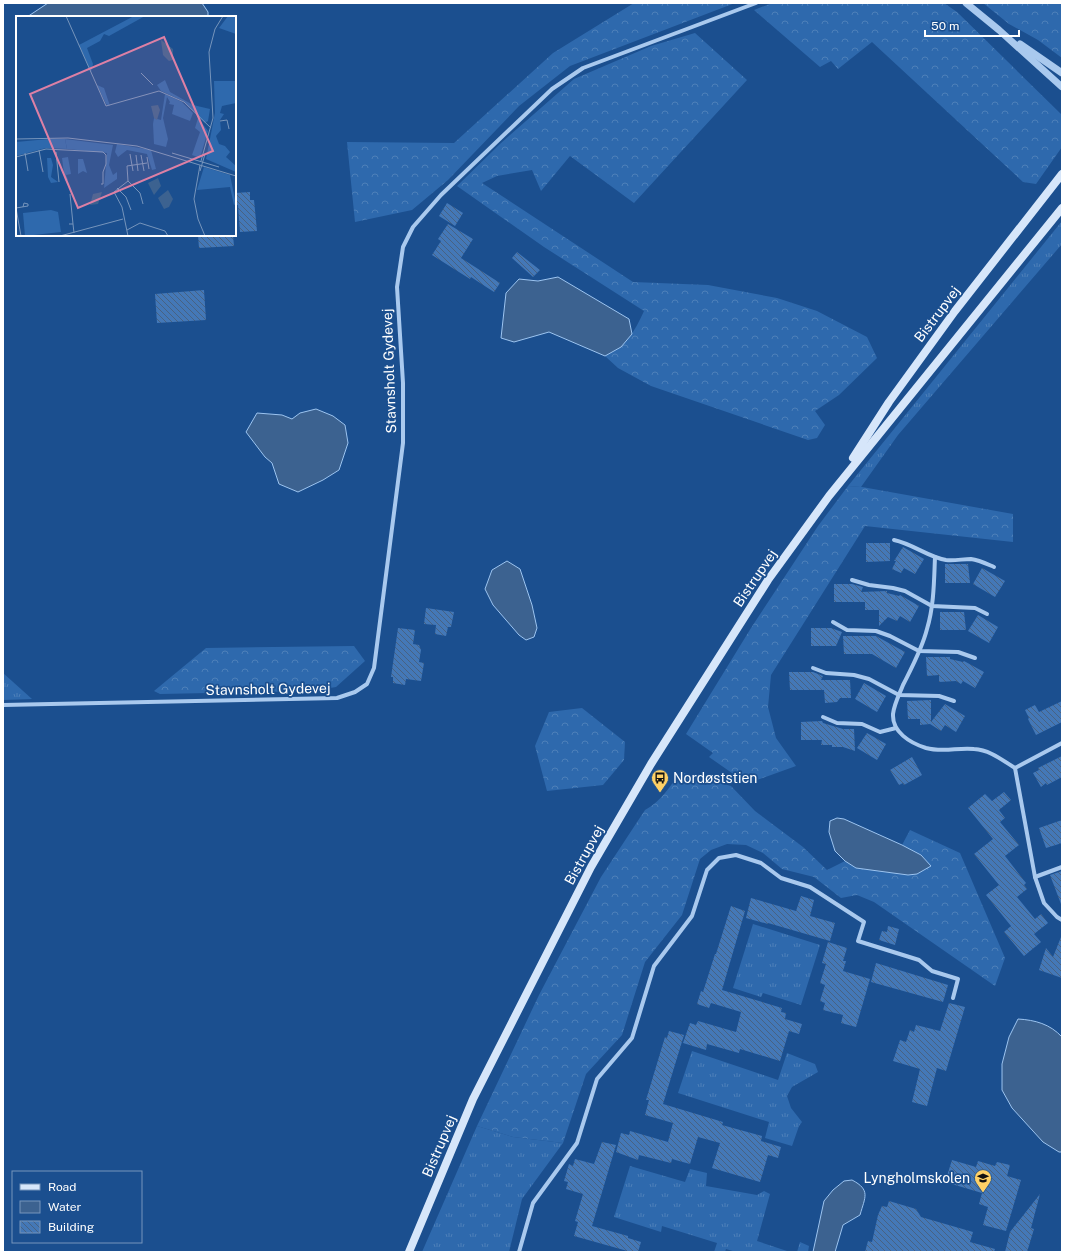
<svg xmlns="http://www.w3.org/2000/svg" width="1065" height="1255" font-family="'Public Sans',sans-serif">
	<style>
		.grass { fill: url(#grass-tufts) }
		.forest { fill: url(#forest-crowns) }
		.water { fill: #3c6290; stroke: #9cc4f0 }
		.building { fill: url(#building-back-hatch) }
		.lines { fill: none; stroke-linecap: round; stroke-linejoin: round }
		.minor { stroke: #a9c9ee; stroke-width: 4 }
		.tertiary { stroke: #a9c9ee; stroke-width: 7 }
		.secondary { stroke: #d6e6fa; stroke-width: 8 }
		.labels { text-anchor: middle; stroke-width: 3.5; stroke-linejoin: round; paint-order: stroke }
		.street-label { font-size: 14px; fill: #fff; stroke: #1b4f8f }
		.poi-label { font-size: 14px; fill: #fff; stroke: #1b4f8f; text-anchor: start }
		.inset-road { fill: none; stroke: #7695bc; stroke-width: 1 }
		.view { fill: #dd80a5; fill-opacity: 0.15; stroke: #dd80a5; stroke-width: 2 }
		.inset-edge { fill: none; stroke: #fff; stroke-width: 2 }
	</style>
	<defs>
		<pattern id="grass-tufts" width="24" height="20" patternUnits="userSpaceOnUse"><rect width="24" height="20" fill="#2e69ad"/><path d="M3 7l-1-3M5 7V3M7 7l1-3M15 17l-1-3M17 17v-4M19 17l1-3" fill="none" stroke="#4d80b9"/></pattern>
		<pattern id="forest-crowns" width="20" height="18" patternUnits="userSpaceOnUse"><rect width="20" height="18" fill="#2e69ad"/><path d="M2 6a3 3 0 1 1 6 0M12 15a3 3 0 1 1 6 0" fill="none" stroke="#4d80b9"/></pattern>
		<pattern id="building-back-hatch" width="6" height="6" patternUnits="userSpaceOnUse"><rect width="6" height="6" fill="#4478b7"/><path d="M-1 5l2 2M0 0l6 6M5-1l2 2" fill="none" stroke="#486282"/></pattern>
	</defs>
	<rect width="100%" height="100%" fill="#1b4f8f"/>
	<g class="grass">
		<path d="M1062 221V244L898 435 861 487 848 486Z"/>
		<path d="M3 673 32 699 3 700Z"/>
		<path d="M753 924 820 945 801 1005 763 993 761 997 733 988Z"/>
		<path d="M692 1051 778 1080 787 1053 815 1064 818 1072 792 1087 787 1096 791 1108 802 1122 799 1126 792 1146 765 1138 769 1122 678 1093Z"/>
		<path d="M477 1126 513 1137 563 1143 522 1199 509 1252H422Z"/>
		<path d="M630 1166 685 1182 690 1169 707 1173 706 1186 757 1195 764 1191 770 1194 757 1241 790 1252H736L726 1249 725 1252H714L717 1243 662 1226 661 1232 614 1217Z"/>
		<path d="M800 1242 809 1246 808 1252H797Z"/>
	</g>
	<g class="forest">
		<path d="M634 3H735L570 66 519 106 448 180 412 210 355 222 347 142 454 143 553 53Z"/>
		<path d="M772 3H944L957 12 1062 115V147L1036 184 1023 182 872 42 838 69 831 61 820 67 754 10Z"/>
		<path d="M983 3H1062V58L1038 40 1009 24Z"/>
		<path d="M695 33 747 80 634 203 570 156 541 191 532 170 497 176 482 183 633 282 708 285 777 298 817 311 867 337 877 358 839 395 815 411 825 425 817 438 808 440 651 386 618 368 605 356C627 344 634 333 644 311L544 247 457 186 501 143 574 79 651 46Z"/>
		<path d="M848 486 862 487 1013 514V542L865 526 771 675 768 707 776 738 796 766 757 780H742L709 757 713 753 686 734 751 628 818 526Z"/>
		<path d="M354 646 365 661 336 687 312 691 160 694 154 691 206 648Z"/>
		<path d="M582 708 625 742 624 760 603 785 547 791 535 746 549 712Z"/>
		<path d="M680 772 731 786 755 811 803 847 827 870 845 861C875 879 891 866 921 855L902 845 910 830 960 853 1005 958 995 986 874 902 857 895 841 898 814 877 782 869 763 853 746 845 727 844 711 850 700 859 682 915 645 962 622 1035 586 1074 563 1143 513 1137 477 1126 539 995 601 877 645 810C661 801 670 787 680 772Z"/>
	</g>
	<g class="water">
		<path d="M48 3H202L208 12V17H27Z"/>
		<path d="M558 277 629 319 632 334 621 347 605 356 549 332 514 342 501 338 506 293 519 279 538 281Z"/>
		<path d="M316 409 333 416 345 425 348 443 339 470 323 480 298 492 279 484 272 463 265 457 246 432 257 413 282 415 292 419 300 413Z"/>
		<path d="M507 561 520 569 532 605 537 628 534 637 526 640 519 635 493 605 485 589 492 570Z"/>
		<path d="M837 818 844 819 902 845 921 855 931 866 917 874 908 875 856 868 845 861 835 851 829 832 830 821Z"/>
		<path d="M1018 1019C1035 1020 1050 1024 1062 1037V1152H1059L1043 1142 1012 1108 1002 1090V1064L1009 1037Z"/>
		<path d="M852 1180C871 1190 865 1197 860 1215L843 1225 835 1252H813L824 1201 833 1190 844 1181Z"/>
	</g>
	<g class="building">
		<path d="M250 192V200H254L257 231 240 232 238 205H235V193Z"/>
		<path d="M447 203 463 213 455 226 439 216Z"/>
		<path d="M448 224 473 239 461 258 500 283 494 292 477 281 471 277 470 279 432 255 441 241 438 239Z"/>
		<path d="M198 235H233L234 246 199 248Z"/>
		<path d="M517 252 540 270 533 277 512 258Z"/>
		<path d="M204 290 206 320 157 323 155 294Z"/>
		<path d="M866 543H890V561L866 562Z"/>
		<path d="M903 547 924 559 915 574 904 568 901 573 892 569 896 561H894Z"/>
		<path d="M945 564H968L970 583H945Z"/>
		<path d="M982 568 1005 581 995 597 973 584Z"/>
		<path d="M834 584H852L863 587 861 592 887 591V593L899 596 900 595 919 606 910 622 900 616 897 621 888 617 879 626V610H865V602H834Z"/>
		<path d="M426 608 454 612 451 627H448L446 636 435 634 436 625 424 624Z"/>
		<path d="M940 612H964L966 630H940Z"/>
		<path d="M978 615 998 627 989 643 968 631Z"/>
		<path d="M398 628 415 630 413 644 419 645 421 650 419 662 424 663 421 681 406 679 405 685 393 683V677H391Z"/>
		<path d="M811 628H831L842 632 836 646H811Z"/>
		<path d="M843 636H876L905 652 896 668 872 654H844Z"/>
		<path d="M926 657H950V659L963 662 964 661 984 672 975 688 963 681 961 684 956 681 939 682V675L927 676Z"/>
		<path d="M789 672H813L823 676 821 680H850L851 698H840L837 702 825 703 824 690H790Z"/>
		<path d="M864 683 886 696 877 712 855 699Z"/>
		<path d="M931 700V722L945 704 965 716 956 732 945 725 941 731 930 724 920 725V719H908L907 701Z"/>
		<path d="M1062 701V722L1036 735 1028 719 1029 718 1025 710 1035 705 1039 712Z"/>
		<path d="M822 721 823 723 843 729H854L855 751 843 747H832V745H821L822 740H801V722Z"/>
		<path d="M867 733 886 744 877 760 857 748Z"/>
		<path d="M1062 756V777L1047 785 1046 783 1041 787 1033 773 1039 770 1038 768Z"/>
		<path d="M912 757 922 775 904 785 903 783 899 785 890 770Z"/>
		<path d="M1004 792 1011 800 999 810 1005 818 1000 822 1019 845 1005 856 1026 883 1024 885 1027 889 1017 897 1035 919 1041 914 1048 923 1034 934 1041 942 1024 956 1004 932 1011 926 986 895 999 885 974 854 993 839 968 808 985 794 992 801Z"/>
		<path d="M1062 820V843L1046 848 1039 828Z"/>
		<path d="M1062 871V903L1061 904 1050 875Z"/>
		<path d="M801 896 814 900 810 916 835 923 830 941 768 923V924L746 918 751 898 796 911Z"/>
		<path d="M731 906 745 911 722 990 782 1008 781 1012 786 1013 785 1019 802 1024 799 1034 789 1031 780 1061 740 1049 739 1053 707 1044 706 1050 683 1043 690 1023 696 1025 698 1021 736 1032 741 1012 711 1003 709 1008 697 1004 701 991 703 992 715 954H716Z"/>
		<path d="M888 926 899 929 895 945 879 940 882 931 887 932Z"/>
		<path d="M1061 937 1062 938V978L1039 970 1046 948 1053 957Z"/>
		<path d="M828 942 847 948 843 961H846L843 971 870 979 856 1027 841 1023 843 1015 823 1010 825 1003 820 1001 825 985 820 983 826 964 822 963Z"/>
		<path d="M876 963 948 985 943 1002 871 982Z"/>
		<path d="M949 1003 965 1007 946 1071 937 1068 927 1106 912 1102 920 1069 893 1061 900 1040 906 1042 910 1030 914 1032 916 1025 940 1031Z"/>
		<path d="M669 1031 684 1035 663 1104 723 1122 722 1125 762 1136 761 1141 781 1147 778 1158 768 1155 760 1182 712 1168 720 1143 698 1137 690 1164 672 1159 671 1163 639 1155 638 1160 616 1152 621 1133 629 1135 630 1131 668 1142 673 1123 645 1115 649 1100H646L665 1037 667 1038Z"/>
		<path d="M602 1142 616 1145 592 1226 628 1236V1238L641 1242 638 1252H631L574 1236 578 1222 575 1221 583 1194 566 1189 568 1182 564 1181 569 1164 573 1166 575 1159 594 1164Z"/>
		<path d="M952 1160 976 1167 978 1161 995 1166 997 1162 1010 1165 1007 1176 1021 1180 1006 1231 983 1225 988 1207 979 1204 982 1193 945 1182Z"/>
		<path d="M1040 1194 1031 1228 1034 1229 1027 1252H1005L1010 1232Z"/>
		<path d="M889 1201 916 1209 921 1217 973 1232 970 1242 995 1249 994 1252H865L868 1241 872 1242 878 1215 882 1206 887 1207Z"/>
	</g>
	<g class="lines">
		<g class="minor">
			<path d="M894 540C913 544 928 557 946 560 954 561 963 559 971 559 979 560 987 564 994 567"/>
			<path d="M935 557C934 581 934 606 927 629 922 649 912 667 903 685 900 693 894 704 893 714 892 732 910 743 926 748 944 753 958 747 974 749 990 750 1002 760 1015 768L1035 877 1044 903 1057 917 1062 920"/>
			<path d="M852 580 869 585 893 588 905 591 932 606 975 608 987 614"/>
			<path d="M833 622 847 630 876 631 890 636 919 651 958 652 975 658"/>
			<path d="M813 668 826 673 854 675 869 679 899 695 939 696 954 701"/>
			<path d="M3 705 337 698 355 692 367 684 374 668 403 443V383L397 287 403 247 413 227 441 195 552 89 583 68 756 3"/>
			<path d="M823 717 837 723 862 724 880 732 896 728"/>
			<path d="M1015 768 1062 743"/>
			<path d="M1035 877 1062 867"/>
			<path d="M519 1252 533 1203 577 1143 597 1079 632 1038 654 966 692 916 707 870 719 858 736 855 761 863 781 878 810 887 864 922 858 941 919 960 932 971 958 979 953 998"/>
		</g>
		<g class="tertiary">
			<path d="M966 3 999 30 1062 87"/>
			<path d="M1020 44 1062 73"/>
		</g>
		<g class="secondary">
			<path d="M853 458 889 402 955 311 1062 174"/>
			<path d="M409 1252 473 1099 591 867 651 764 768 580 829 496 1062 208"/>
		</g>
	</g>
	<defs>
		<g id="bus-pin" transform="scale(0.9)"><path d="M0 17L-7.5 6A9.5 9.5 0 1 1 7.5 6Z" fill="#ffd166" stroke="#1b4f8f"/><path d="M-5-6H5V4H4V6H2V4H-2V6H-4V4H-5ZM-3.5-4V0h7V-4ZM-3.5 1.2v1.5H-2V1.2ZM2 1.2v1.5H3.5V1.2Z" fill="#111"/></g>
		<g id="school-pin" transform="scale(0.9)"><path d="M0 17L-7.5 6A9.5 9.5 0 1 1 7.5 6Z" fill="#ffd166" stroke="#1b4f8f"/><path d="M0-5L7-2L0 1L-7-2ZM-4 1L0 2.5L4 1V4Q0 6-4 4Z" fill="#111"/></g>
	</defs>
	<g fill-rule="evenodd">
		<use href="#bus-pin" x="660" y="778"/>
		<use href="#school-pin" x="983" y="1178"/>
	</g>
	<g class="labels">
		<g class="street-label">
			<text transform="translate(937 314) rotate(-53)" y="5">Bistrupvej</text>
			<text transform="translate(389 371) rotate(-92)" y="5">Stavnsholt Gydevej</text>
			<text transform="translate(755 578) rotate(-56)" y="5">Bistrupvej</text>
			<text transform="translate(268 689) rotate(-1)" y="5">Stavnsholt Gydevej</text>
			<text transform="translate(584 855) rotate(-61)" y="5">Bistrupvej</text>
			<text transform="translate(439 1146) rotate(-67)" y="5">Bistrupvej</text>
		</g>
		<g class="poi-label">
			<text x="673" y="783">Nordøststien</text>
			<text x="970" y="1183" text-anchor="end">Lyngholmskolen</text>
		</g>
	</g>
	<g transform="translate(16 16)">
		<rect width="220" height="220" fill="#1b4f8f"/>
		<path d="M118 0H129L93 20 88 18 84 25 71 32 77 48 75 56 63 29ZM212 0H220V18L203 12ZM32 123H49L51 133 30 132 0 140V126ZM52 141 55 158 50 159 52 164 49 165 46 142ZM31 142H35L37 149 35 161 42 166 35 167 32 161ZM62 143H67L71 157 67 155 62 158ZM188 151 214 159 220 188 218 189 214 171 181 174Z" fill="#2e69ad"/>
		<path d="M149 64 154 76 177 89 194 93 192 105 189 107 167 85 145 75 141 69ZM198 65H220V87L206 90 204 97 208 98 204 104 205 114 200 120 203 128 209 130 214 136 210 141 220 150V156L190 143 199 97ZM81 69 88 72 94 90 90 88ZM149 78 166 86 177 97 174 105 156 98 158 89 153 88 154 86 151 81 147 102 152 123 150 131 138 128 137 108 138 102 145 104ZM182 102 192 115 184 142 176 139 184 116 179 112ZM49 123 97 129 93 149 97 159 101 156V163L88 172 91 137 51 133ZM101 128 135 134 140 153 136 154 131 138 111 134 102 141 99 136Z" fill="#2e69ad"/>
		<path d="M35 194 42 196 45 216 9 220 7 197Z" fill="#2e69ad"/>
		<path d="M145 24 157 33V44L153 45 147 39ZM142 89 144 94 141 104 138 102 135 90ZM142 162 145 170 138 179 132 167ZM152 174 157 183 153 191 148 193 142 182ZM86 176 82 188 74 189 77 178Z" fill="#3c6290"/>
		<path class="inset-road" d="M50 0 90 90 143 75 168 86 195 112M125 57 137 69M204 105 211 104 213 113M0 123 52 122 121 130 220 160M23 134 27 156M40 136 43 166M9 137 12 155M156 137 203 151M114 138 117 155M120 139 122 155M125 139 128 155M0 141 30 133 87 136 90 139V148L87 156V168H85M131 141 133 153M185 145 197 102 193 36 199 13 207 0M184 149 178 183 182 203 189 220M184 155 189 138M112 165 124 177 127 188M101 172 110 181 115 194M54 178 57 208M0 192 5 220M0 192 12 190V188L8 187 7 191M53 208H57L58 217M111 214 124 207 149 215 152 220M44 220 107 203M112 220 106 191 98 176 112 165 111 150 131 147"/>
		<path class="view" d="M148 21 197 135 62 192 14 78Z"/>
		<rect width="220" height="220" class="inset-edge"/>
	</g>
	<rect width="1065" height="1255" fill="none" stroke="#ffffff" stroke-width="8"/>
	<rect x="12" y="1171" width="130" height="72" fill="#1b4f8f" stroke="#7695bc"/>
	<rect x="20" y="1184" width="20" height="6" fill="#d6e6fa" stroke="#7695bc"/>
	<text x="48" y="1191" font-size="12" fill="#ffffff">Road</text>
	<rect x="20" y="1201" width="20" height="12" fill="#3c6290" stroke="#7695bc"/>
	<text x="48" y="1211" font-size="12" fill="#ffffff">Water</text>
	<rect x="20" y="1221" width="20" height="12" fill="url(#building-back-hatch)" stroke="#7695bc"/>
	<text x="48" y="1231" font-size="12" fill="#ffffff">Building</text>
	<path d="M925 30v6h94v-6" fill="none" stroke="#ffffff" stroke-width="2"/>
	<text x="931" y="30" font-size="12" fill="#ffffff" stroke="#1b4f8f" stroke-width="3" paint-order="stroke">50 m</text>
</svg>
